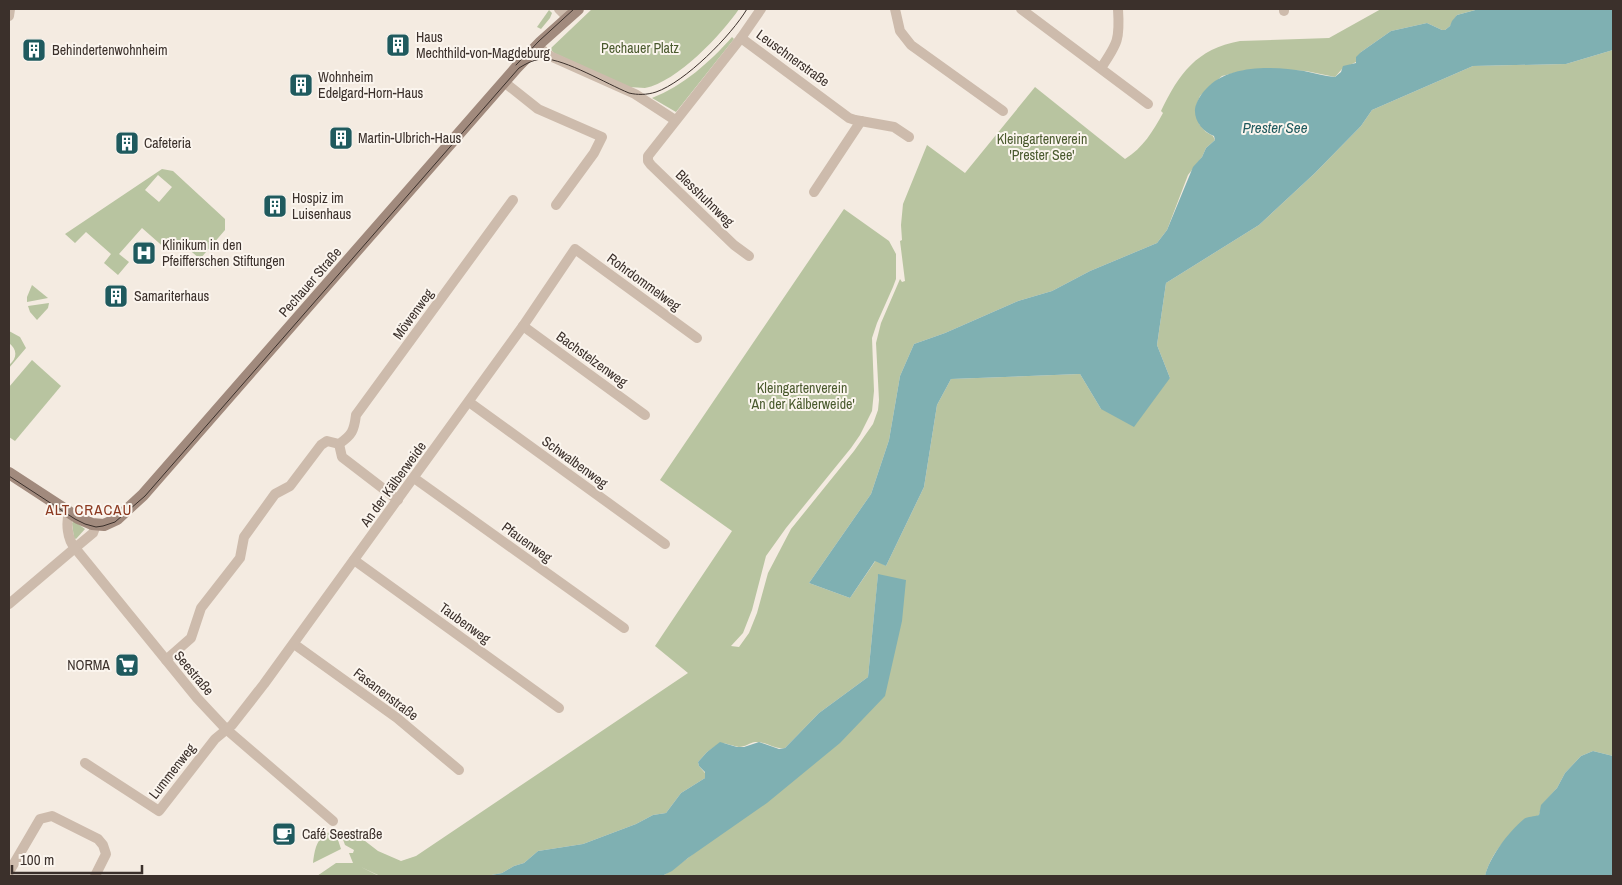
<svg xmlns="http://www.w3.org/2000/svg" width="1622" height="885" font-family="'Archivo Narrow',sans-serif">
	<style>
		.green { fill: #b8c4a0; fill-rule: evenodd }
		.water { fill: #7fb0b2 }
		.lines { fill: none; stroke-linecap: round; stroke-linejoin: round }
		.minor { stroke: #cdbbac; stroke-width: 10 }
		.secondary { stroke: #a18a7d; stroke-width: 12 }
		.tram { stroke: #3b302b; stroke-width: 1 }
		.labels { text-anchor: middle; stroke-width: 4; stroke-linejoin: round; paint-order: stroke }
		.poi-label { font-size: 14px; fill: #3b302b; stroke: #fbf5ee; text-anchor: start }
		.park-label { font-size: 14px; fill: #4a5a2e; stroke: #fbf5ee }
		.street-label { font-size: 14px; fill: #3b302b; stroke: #fbf5ee }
		.water-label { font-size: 15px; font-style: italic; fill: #1f5a5e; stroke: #fbf5ee }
		.neighbourhood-label { font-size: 15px; letter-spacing: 1px; fill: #8c3b22; stroke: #fbf5ee }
	</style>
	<rect width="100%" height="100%" fill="#f4ebe1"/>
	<g class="green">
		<path d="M592 9H739C722 34 677 82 645 88 640 88 634 87 629 87L554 53 550 49Z"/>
		<path d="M1381 9H1479L1457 15 1450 26 1445 30H1442L1427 23 1391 31 1361 52 1356 62 1342 69 1335 77 1306 71 1263 69 1242 71 1222 76 1200 96 1196 106 1199 124 1206 132 1213 136 1215 140 1206 148 1202 157 1188 175 1167 230 1157 243 1090 271 1052 291 1018 301 945 333 914 344 900 376 889 440 871 494 809 583 850 598 876 560 886 566 924 487 937 405 951 379 1080 374 1101 409 1170 378 1157 345 1166 283 1259 225 1315 173 1361 126 1372 110 1473 66 1566 64 1613 50V756L1593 751 1581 756 1565 773 1557 788 1542 805 1539 815C1515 826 1492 849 1485 876H663L688 858 884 696 878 575 868 677 819 713 785 748C774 750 766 741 755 742 749 743 745 747 739 747 733 746 727 743 720 743L707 752 698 762 699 766 705 773V778L681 793 666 813 653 815 636 824 583 844 538 851 524 863 514 866 502 873 486 876H380L361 867 379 876H317L336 863H353L349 853H353L354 850 345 845 340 831 356 834 378 851 401 861 416 856 688 673 655 646 732 531 660 480 844 209 889 241 896 254V279L893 287 877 323 872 338 874 391 872 411 860 435 851 448 786 528 766 556 752 610 743 633 731 646 739 647 749 633 757 613 768 573 791 529 854 451 873 424 878 410 879 400 876 343 881 323 900 279 902 282 905 281 900 241 902 240 901 225 903 204 927 145 965 173 1035 87 1125 159C1143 148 1153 131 1163 113L1161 111C1179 74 1196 49 1240 41L1329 38Z"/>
		<path d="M549 10 552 13 550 18 541 29 537 27Z"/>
		<path d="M732 37 734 39 676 112 652 98C683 86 710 62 732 37Z"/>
		<path d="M162 169 173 171 225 219V230L200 259 178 240 167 250 142 228 119 254 129 262 118 275 104 263 111 254 86 232 75 243 65 234ZM158 175 172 187 159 202 145 190Z"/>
		<path d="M32 285 48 298 27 302V297Z"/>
		<path d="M49 303 48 308 37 320 30 312 28 306Z"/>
		<path d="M9 331 20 337 26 348 9 368V365C18 358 17 349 9 343Z"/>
		<path d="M32 360 61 386 15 441 9 437V387Z"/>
		<path d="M74 521 85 529 76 539 74 538 72 523Z"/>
		<path d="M329 832 336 834 341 849 313 863C315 849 316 839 329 832Z"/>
	</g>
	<g class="water">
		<path d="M1479 9H1613V50L1566 64 1473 66 1372 110 1361 126 1315 173 1259 225 1166 283 1157 345 1170 378 1134 427 1101 409 1080 374 951 379 937 405 924 487 886 566 875 561 850 598 809 583 871 494 889 440 900 376 914 344 945 333 1018 301 1052 291 1090 271 1157 243 1167 230 1193 167 1202 157 1206 148 1215 140 1214 136C1203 132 1194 121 1195 109 1196 102 1201 94 1206 89 1228 64 1274 66 1304 71 1315 73 1324 76 1335 77L1341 72 1343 66 1356 63V57L1361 52 1391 31 1427 23 1442 30H1445L1450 26 1452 21 1457 15Z"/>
		<path d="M878 574 906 580 902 621 885 696 840 743 767 803 688 858 672 871 662 876H486L502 873 514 866 524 863 538 851 583 844 636 824 653 815 666 813 681 793 705 778V772L699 766 698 762 707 752 720 742 737 747H744L759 742 779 749 785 748 819 713 868 677Z"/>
		<path d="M1593 751 1613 756V876H1485C1489 858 1509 831 1524 819 1528 816 1534 817 1539 815L1541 805 1557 788 1565 773 1581 756Z"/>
	</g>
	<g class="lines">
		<g class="minor">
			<path d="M559 9 568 18"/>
			<path d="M895 9 900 31 911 45 1003 111"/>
			<path d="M1021 9 1148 104"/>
			<path d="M1284 9V11"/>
			<path d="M9 16 10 9"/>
			<path d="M741 38 849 118 855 120 894 127 909 137"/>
			<path d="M537 46 550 56 635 94 675 120"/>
			<path d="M1101 68C1118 43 1120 39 1118 9"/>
			<path d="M504 82 538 109 602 137 594 153 556 205"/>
			<path d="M814 192 861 121"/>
			<path d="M749 256 734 245 651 165 648 161V156L741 38 761 9"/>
			<path d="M523 326 645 415"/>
			<path d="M469 402 665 544"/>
			<path d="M339 444 342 457 398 500"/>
			<path d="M414 478 624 628"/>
			<path d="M96 525 93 533 75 548 197 698 226 729 333 821"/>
			<path d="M354 560 559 708"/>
			<path d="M9 604 75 548C67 539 66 523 69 512"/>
			<path d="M294 644 397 718 459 770"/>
			<path d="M166 660 191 638 201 608 240 558 244 537 275 494 290 486 321 445 327 441 339 444C352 435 354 431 356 415L513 200"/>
			<path d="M85 763 159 811 215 739 232 725 264 684 523 326 575 249 697 338"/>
			<path d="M9 872 40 819 52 816 98 839 103 845 106 854 95 876"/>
		</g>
		<path class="secondary" d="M9 473 78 518 92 524 104 525 117 519 143 495 517 67 541 42 578 9"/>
		<g class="tram">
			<path d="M516 65 539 41 574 9"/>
			<path d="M9 476 75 519 85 524 96 527 103 526 115 522 145 496 519 68C527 63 535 59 544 59 565 59 607 84 629 93 637 95 647 95 656 92 685 82 731 36 747 9"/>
		</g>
	</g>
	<defs>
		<g id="building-square" transform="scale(1.25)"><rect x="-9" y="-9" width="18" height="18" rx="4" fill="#1f5a5e" stroke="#fbf5ee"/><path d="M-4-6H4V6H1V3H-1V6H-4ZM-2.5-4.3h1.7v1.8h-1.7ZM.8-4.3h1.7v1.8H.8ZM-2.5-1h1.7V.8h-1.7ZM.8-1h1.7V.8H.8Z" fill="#fff"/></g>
		<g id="hospital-square" transform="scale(1.25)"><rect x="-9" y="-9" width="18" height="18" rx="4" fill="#1f5a5e" stroke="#fbf5ee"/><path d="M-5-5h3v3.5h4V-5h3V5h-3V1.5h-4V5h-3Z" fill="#fff"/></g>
		<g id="supermarket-square" transform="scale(1.25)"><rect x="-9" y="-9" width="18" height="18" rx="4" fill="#1f5a5e" stroke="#fbf5ee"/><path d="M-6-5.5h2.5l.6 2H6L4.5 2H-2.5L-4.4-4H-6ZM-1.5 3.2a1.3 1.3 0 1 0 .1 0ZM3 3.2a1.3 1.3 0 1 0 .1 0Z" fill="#fff"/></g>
		<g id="cafe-square" transform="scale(1.25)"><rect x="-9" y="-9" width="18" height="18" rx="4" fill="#1f5a5e" stroke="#fbf5ee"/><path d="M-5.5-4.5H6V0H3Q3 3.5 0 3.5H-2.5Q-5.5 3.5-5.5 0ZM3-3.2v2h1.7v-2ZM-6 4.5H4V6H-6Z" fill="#fff"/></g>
	</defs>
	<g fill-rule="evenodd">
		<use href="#building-square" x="398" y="45"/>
		<use href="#building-square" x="34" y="50"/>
		<use href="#building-square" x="301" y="85"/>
		<use href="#building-square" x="341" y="138"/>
		<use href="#building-square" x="127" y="143"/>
		<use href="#building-square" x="275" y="206"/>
		<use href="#hospital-square" x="144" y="253"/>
		<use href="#building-square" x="116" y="296"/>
		<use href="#supermarket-square" x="127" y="665"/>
		<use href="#cafe-square" x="284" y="834"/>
	</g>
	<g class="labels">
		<g class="poi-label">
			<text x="416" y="42">Haus<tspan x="416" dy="16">Mechthild-von-Magdeburg</tspan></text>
			<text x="52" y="55">Behindertenwohnheim</text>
			<text x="318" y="82">Wohnheim<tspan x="318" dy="16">Edelgard-Horn-Haus</tspan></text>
			<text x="358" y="143">Martin-Ulbrich-Haus</text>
			<text x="144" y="148">Cafeteria</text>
			<text x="292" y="203">Hospiz im<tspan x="292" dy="16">Luisenhaus</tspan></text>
			<text x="162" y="250">Klinikum in den<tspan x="162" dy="16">Pfeifferschen Stiftungen</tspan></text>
			<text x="134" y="301">Samariterhaus</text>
			<text x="110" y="670" text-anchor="end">NORMA</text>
			<text x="302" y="839">Café Seestraße</text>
		</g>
		<g class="park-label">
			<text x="640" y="53">Pechauer Platz</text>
			<text x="1042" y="144">Kleingartenverein<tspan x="1042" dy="16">'Prester See'</tspan></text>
			<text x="802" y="393">Kleingartenverein<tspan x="802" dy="16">'An der Kälberweide'</tspan></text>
		</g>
		<g class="street-label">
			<text transform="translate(793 58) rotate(36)" y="5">Leuschnerstraße</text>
			<text transform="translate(705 198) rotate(44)" y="5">Blesshuhnweg</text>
			<text transform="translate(310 282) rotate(-49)" y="5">Pechauer Straße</text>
			<text transform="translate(644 282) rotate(36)" y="5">Rohrdommelweg</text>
			<text transform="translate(413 314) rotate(-54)" y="5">Möwenweg</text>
			<text transform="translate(592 359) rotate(36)" y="5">Bachstelzenweg</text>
			<text transform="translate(575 462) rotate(36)" y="5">Schwalbenweg</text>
			<text transform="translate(393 484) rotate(-54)" y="5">An der Kälberweide</text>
			<text transform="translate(527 542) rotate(36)" y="5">Pfauenweg</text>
			<text transform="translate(465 623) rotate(36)" y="5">Taubenweg</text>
			<text transform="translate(194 673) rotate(50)" y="5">Seestraße</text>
			<text transform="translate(386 694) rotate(37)" y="5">Fasanenstraße</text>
			<text transform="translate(172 771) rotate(-52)" y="5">Lummenweg</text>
		</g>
		<g class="water-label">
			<text x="1275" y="133">Prester See</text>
		</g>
		<g class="neighbourhood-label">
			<text x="89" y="515">ALT CRACAU</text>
		</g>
	</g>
	<rect width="1622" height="885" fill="none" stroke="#3b302b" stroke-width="20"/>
	<path d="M12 865v8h130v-8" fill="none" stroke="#3b302b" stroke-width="2.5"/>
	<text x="20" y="865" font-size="15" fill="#3b302b" stroke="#fbf5ee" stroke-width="4" paint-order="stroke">100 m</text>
</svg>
